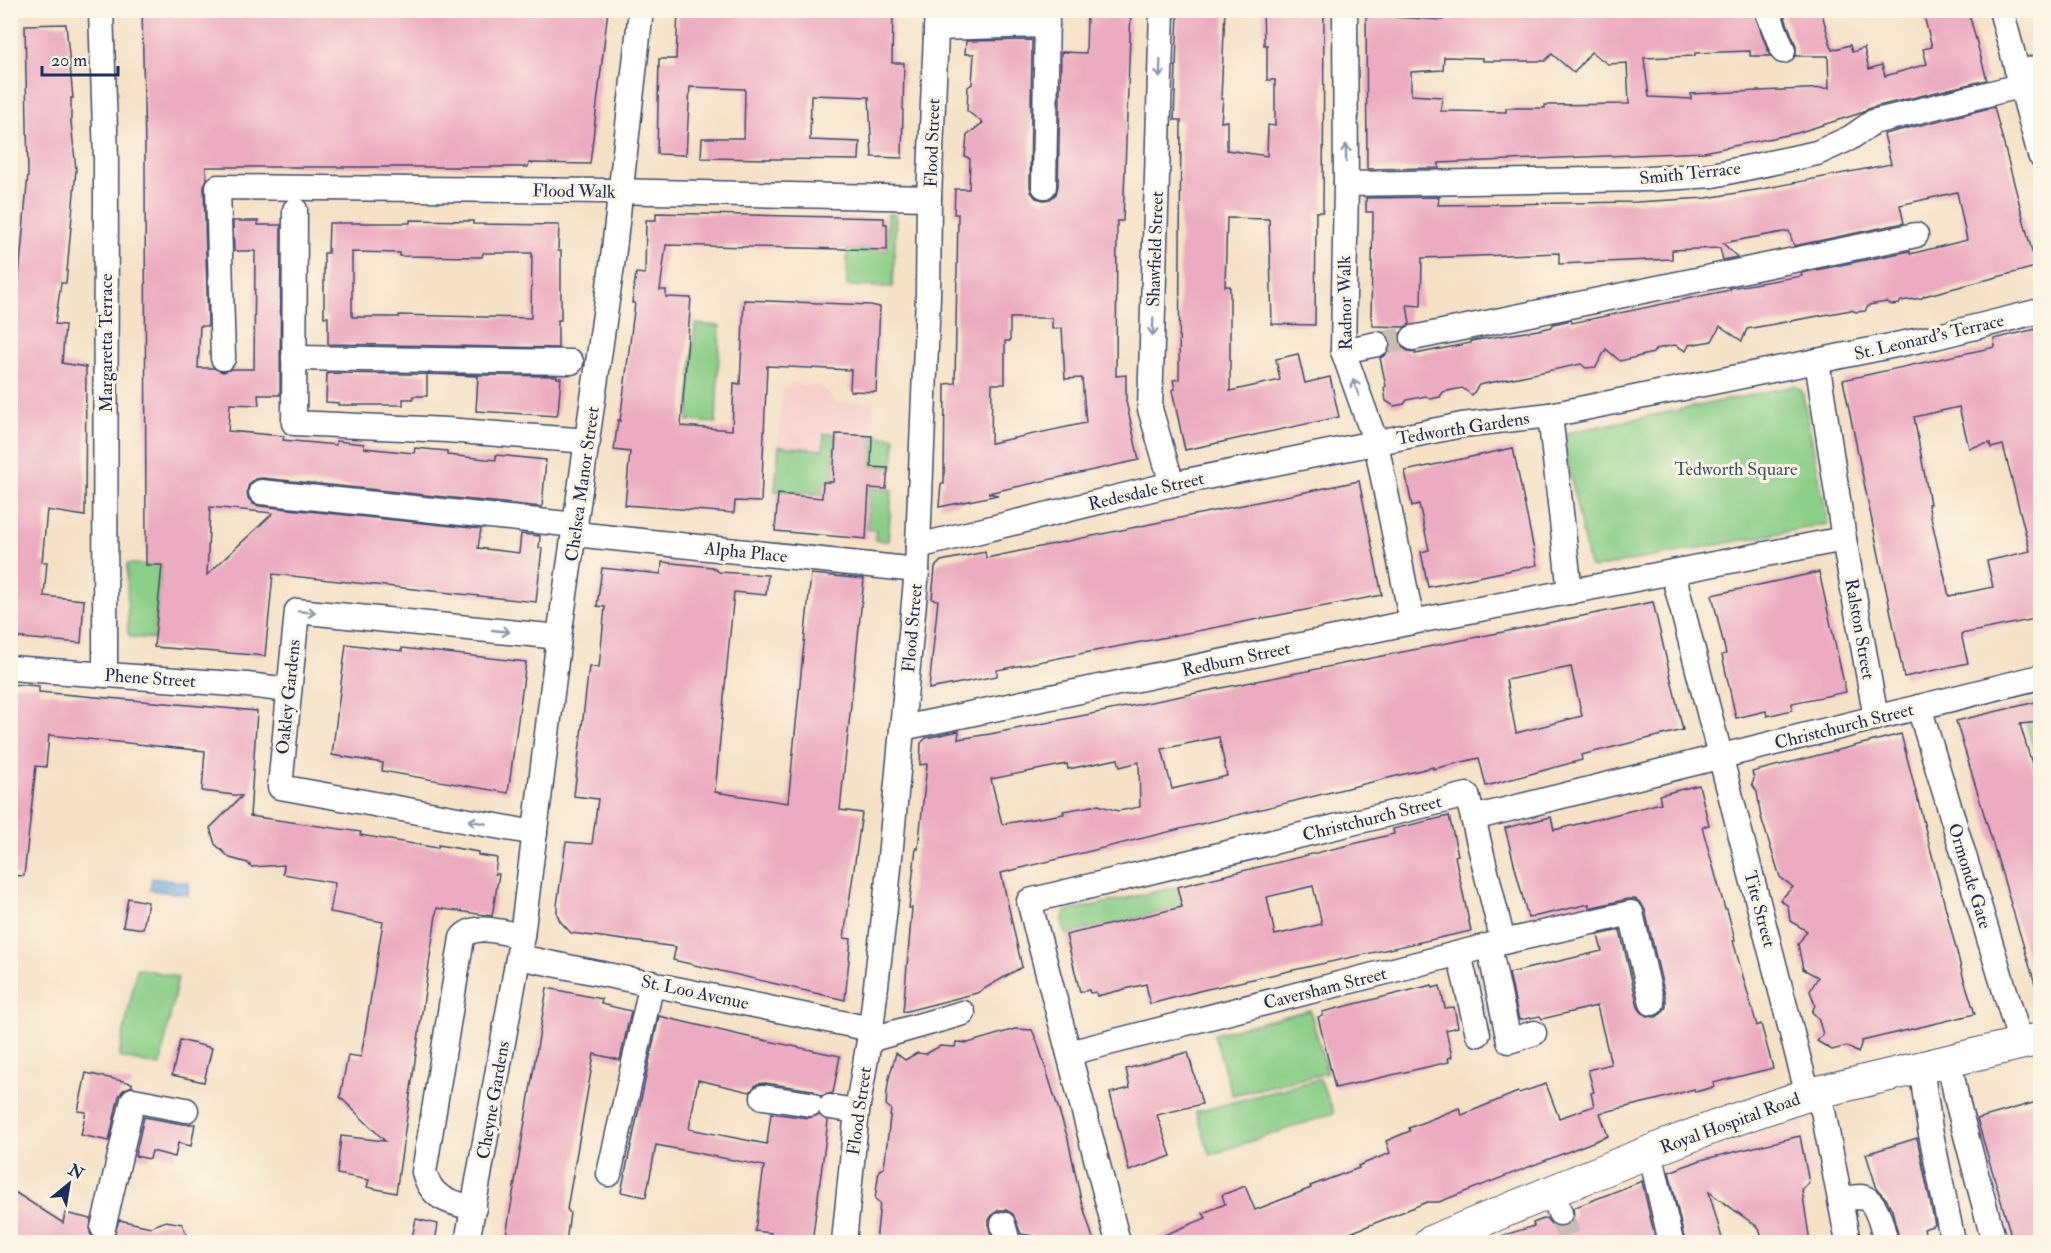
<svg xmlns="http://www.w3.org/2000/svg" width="2051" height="1253" font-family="'IM FELL Double Pica',serif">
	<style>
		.built { fill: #f7d0cc }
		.green { fill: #8ace87; stroke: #527e72; stroke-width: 1.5 }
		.water { fill: #6da5dc; stroke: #446a9d; stroke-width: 1.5 }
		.building { fill: #ecabc0; fill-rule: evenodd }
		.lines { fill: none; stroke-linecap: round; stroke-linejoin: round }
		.minor-tunnel { stroke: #c9bdb1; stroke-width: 24; stroke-dasharray: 24 12; stroke-linecap: butt }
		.minor-casing { stroke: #3c4a6e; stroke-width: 27 }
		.major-casing { stroke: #3c4a6e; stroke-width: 34 }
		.minor { stroke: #fff; stroke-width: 24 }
		.major { stroke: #fff; stroke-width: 32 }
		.oneway { stroke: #8d97ae }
		.labels { text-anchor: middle; stroke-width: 6; stroke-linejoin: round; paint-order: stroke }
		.street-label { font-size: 18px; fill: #1b2f5e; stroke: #fcf5e5 }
		.park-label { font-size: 18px; fill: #375768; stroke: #fcf5e5 }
	</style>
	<rect width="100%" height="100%" fill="#fcf5e5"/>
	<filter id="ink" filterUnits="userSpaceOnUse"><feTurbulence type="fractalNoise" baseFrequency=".0167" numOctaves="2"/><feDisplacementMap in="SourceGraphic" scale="12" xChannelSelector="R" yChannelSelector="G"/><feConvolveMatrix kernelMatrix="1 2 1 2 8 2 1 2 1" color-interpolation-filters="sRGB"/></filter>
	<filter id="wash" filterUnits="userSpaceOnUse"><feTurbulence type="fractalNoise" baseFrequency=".008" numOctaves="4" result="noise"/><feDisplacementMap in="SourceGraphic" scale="24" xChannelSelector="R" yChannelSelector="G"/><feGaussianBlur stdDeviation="1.35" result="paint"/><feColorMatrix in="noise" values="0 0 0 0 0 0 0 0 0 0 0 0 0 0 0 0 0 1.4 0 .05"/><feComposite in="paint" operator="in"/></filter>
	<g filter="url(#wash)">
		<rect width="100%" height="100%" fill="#f5e1c6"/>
		<g class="built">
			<path d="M791 383 822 386 836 402H873L872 436 895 437 888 541 772 530 782 392Z"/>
			<path d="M1803 1120 1815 1177 1671 1215 1659 1170Z"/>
		</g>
		<g class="green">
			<path d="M888 214 896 215 893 287 847 286V249L887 250Z"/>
			<path d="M695 324 720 326 716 423 688 421Z"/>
			<path d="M1795 386 1802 391 1828 522 1827 524 1594 568 1589 566 1564 443 1567 433Z"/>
			<path d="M824 434H836L833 482H823L822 494 775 491 779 446 823 450Z"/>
			<path d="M872 436 895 437 893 468 871 467Z"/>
			<path d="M869 488 892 490 888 541 875 540 876 530 867 529Z"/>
			<path d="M127 564 162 565 155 639 130 637 128 632Z"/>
			<path d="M2040 701V771L2021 705Z"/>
			<path d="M1177 887 1182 907 1066 935 1062 922 1065 912Z"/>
			<path d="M137 968 178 977 160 1066 119 1057Z"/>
			<path d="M1310 1010 1327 1073 1232 1095 1214 1034Z"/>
			<path d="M1320 1079 1334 1113 1210 1155 1196 1112Z"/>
		</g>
		<path class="water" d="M152 878 189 883 188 895 150 890Z"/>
		<g id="blocks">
			<g class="building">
				<path d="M142 10H201V13L287 10H608L590 164 529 163 528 167H206L207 179 204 187 208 326H200L198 368H214L223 372 232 369H254L255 251H234L233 221H258V225H281L280 395H258L259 405 230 404 228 431 284 436 283 440 336 445V441L364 444V448L414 453 415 448 447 451V455L496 460V455L546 460 542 507 262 478 255 479 249 484 247 491 248 498 253 504 260 506 481 529 478 548 519 553 521 534 540 536 539 548H542L536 602 273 574 265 656 154 647 162 565H146L145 148ZM210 507 273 513 207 575Z"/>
				<path d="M678 10H893L892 63H904L902 158 872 157 869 97 811 95 810 140 860 142 859 160 701 158 702 138H744L745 89 690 87 686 155 657 154 659 59H676Z"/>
				<path d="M1092 10H1131L1123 221H1117L1116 376 1126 375V401L1139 460 988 493 998 495 939 507 941 484H944L945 384 955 383 958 214H954L955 189H969L970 159 965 156 967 135 983 123 967 111 968 87 972 84 974 54H965L966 41 1032 40 1030 186 1031 192 1036 198 1044 200 1050 199 1056 194 1058 186 1061 52 1086 53 1087 15H1092ZM1010 318H1052V329L1062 328 1065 379 1082 378 1086 423 991 443 992 384H1005V341H1010Z"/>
				<path d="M1178 10H1225L1221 99H1223L1221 122 1227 121V150L1267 156 1268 125 1275 126V80H1267V45H1264L1263 10H1324L1323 212H1316L1315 325 1272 324 1269 219 1227 218 1225 286H1230V391L1280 380 1276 359 1298 354 1305 383 1330 377 1339 417 1185 450 1172 390 1175 389 1173 380 1179 379 1181 120H1174Z"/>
				<path d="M1366 10H1396L1395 17 1443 20V10H1533V12L1753 10 1770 56H1750V51L1695 53V56L1644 58 1649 97 1691 99V94L1829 88 1828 56H1796V46L1782 10H1821L1832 50 1850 45 1852 52 1864 48 1869 69 1882 65 1885 76 1927 64 1923 49 1932 47 1924 16 1945 10H1968L1987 80 1870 108 1861 113 1797 133 1704 152 1439 163V168L1367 169ZM1591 52 1608 64 1627 63 1629 104 1545 105V108H1506V112L1441 111 1442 97 1411 95V72L1443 70 1444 57 1483 58V61H1545L1552 54 1574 73Z"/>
				<path d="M66 24 73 98H71V122L76 170 66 283H61L55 324 65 325 62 363 86 367 85 516 47 510 42 562H47L44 596 84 600 81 643 10 637V378L28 174 25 25Z"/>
				<path d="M1994 107 2036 267 1924 296 1922 298 1901 301 1899 304 1892 305 1886 302 1869 305 1865 311 1856 312 1851 310 1747 329 1742 341 1720 326 1712 341 1689 345 1686 351 1675 345 1656 349 1653 353 1620 361 1606 349 1596 367 1586 368 1581 364 1479 385 1472 395 1462 388 1443 392 1440 397 1430 399 1426 396 1407 400 1404 404 1394 406 1386 401 1384 388 1386 386 1380 358 1386 355 1390 349 1391 342 1388 335 1400 333 1399 340 1402 347 1408 351 1415 352V354L1471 343V341L1538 330 1552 327 1553 324 1571 320 1572 323 1730 290 1729 288 1802 276 1801 273 1910 251V254L1967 240 1957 192 1900 205 1904 223 1794 246 1789 231 1723 243 1737 257 1723 260 1720 248 1672 250V259L1559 264V253L1422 258 1421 306 1407 305 1410 324 1405 327 1373 326 1371 316 1373 212H1366V198L1439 197 1438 205 1636 202 1706 198 1762 189 1891 164 1884 134Z"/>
				<path d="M656 213 884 218V224H887V250L666 245 660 290H666V297L691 298 681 426 732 430 734 383 740 384 744 300 871 305 880 307 876 392 850 391 851 370 767 366 761 502 735 501 734 513 625 505 630 452 614 450 618 420 620 421 635 303H632L636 273 645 274 646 220H656Z"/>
				<path d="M410 220 473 221V224L559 225 558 251H561V320H558V348L328 344V317H324V253H328L329 223H410ZM352 252 400 253V256L482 257 483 253H532L531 318 399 315V317H352Z"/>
				<path d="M2040 328V618L1961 634 1968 663 1904 677 1843 380 1995 347 1994 339ZM1959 407 1969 448 1990 443 1991 448 2003 445 2030 551 1987 561 1993 587 1949 596 1928 504H1930L1914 417Z"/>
				<path d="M327 373 557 376V378H561L558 412 557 416 476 411 478 376 427 374V396H413V399H403V405H338L339 403 326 402Z"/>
				<path d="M836 434 872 436 871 467 888 468 886 489 869 488 866 539 775 531 778 494 822 498 823 482H833Z"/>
				<path d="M1513 448 1537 565 1428 587 1421 552 1429 550 1419 504 1412 506 1405 471Z"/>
				<path d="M1359 481 1382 595 997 670V676L929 689 938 600 932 599 935 567 941 561 985 552 986 558Z"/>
				<path d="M662 562 712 567 719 572 768 575 766 595 734 592 715 792 788 803 811 574 864 579 840 810 862 813 844 938 851 939 845 1000 673 960 676 947 571 933 560 921 557 914V905L566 842 592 844 598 799 574 796 589 666 599 668 605 607 597 606 602 568 661 574Z"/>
				<path d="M1819 572 1846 692 1792 703V710L1767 716 1766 711 1736 718 1722 655 1726 654 1712 595Z"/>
				<path d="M1653 602 1683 730 1581 755 1582 760 1486 786 1479 758 1433 769V767L1001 873 1022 967 977 993 903 1012 912 908H909L916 848 918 849 927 764 920 765 921 743 926 738 959 731 958 739 990 734ZM1571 667 1582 716 1516 733 1506 680ZM1219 737 1227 776 1172 789 1162 749ZM1118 759 1120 767 1139 762 1140 807 1118 811 1098 805 1063 811 1064 814 1002 824 991 779 1067 764 1068 769Z"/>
				<path d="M346 644 402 651V648L526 662 508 793 382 771 383 763 332 755Z"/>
				<path d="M10 684 39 686V692L257 711 250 816 361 832 360 835 438 848V845L478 852V855L497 858 495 874H499L492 916 437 908 396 1193 367 1187 369 1180 337 1174 341 1136 385 1141 340 1097 348 1055 361 1057 383 922 330 912 335 883 283 874 284 865 251 867 248 863 230 858 215 844 210 828 242 796 202 791 205 751 49 735 46 767 36 766 24 876 10 875Z"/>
				<path d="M2040 701V722L2020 724 2040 791V983L2035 984 1956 721Z"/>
				<path d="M1901 734 1963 976 1975 1014 1862 1041 1858 1053 1847 1046 1832 1050 1817 1041 1823 1034 1818 1018 1812 1012 1815 1005 1810 991 1818 977 1803 969 1798 944 1807 931 1790 921 1788 906 1780 900 1793 887 1780 877 1761 817 1757 792 1752 784 1754 779 1752 772Z"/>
				<path d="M1699 785 1709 825 1702 827 1725 909H1727L1735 940 1733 941 1757 1026 1761 1024 1773 1068 1713 1083 1714 1087 1695 1092 1694 1089 1656 1100 1600 1113 1608 1136 1439 1202H1427L1328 1242H1147L1206 1218 1203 1213 1225 1204 1222 1195 1245 1186 1255 1210 1311 1188 1310 1186 1359 1168 1358 1166 1390 1153 1386 1141 1410 1131 1409 1128 1459 1108 1462 1115 1518 1092 1519 1093 1546 1084 1559 1118 1594 1106 1591 1093 1594 1092 1588 1070 1611 1064 1597 1006 1542 1019 1540 1016 1519 1020 1509 973 1602 951 1598 935 1620 930 1638 1007 1642 1013 1647 1016 1656 1017 1662 1013 1666 1007V1000L1645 910 1641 903 1635 899H1628L1589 908V904L1528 918 1505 828 1551 817 1554 830 1661 803 1659 795Z"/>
				<path d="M1449 816 1458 855 1455 856 1471 931 1203 990 1150 1004 1146 984 1097 996 1096 992 1090 993 1089 990 1080 992 1066 935 1182 907 1177 887 1394 834 1393 829ZM1313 886 1322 924 1275 935 1267 897Z"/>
				<path d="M128 898 148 902 143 929 123 926Z"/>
				<path d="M1432 985 1433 988 1440 986 1445 1008 1454 1007 1458 1027 1446 1030 1452 1057 1448 1058 1449 1062 1335 1088 1318 1017 1323 1016 1322 1012Z"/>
				<path d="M547 988 602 999 601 1004 631 1011 620 1060 594 1054 567 1209 570 1213 566 1242H505Z"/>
				<path d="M659 1016 744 1036 840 1056 833 1093 821 1096 812 1090 765 1083 757 1084 750 1092 698 1080 689 1129 767 1144 771 1113 808 1118 819 1115 828 1121 812 1242H769L771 1233 755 1231 764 1166 656 1145 646 1197 621 1192Z"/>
				<path d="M1015 1029 1032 1030 1037 1041 1068 1139 1081 1200 1094 1242H1035L1033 1236 1021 1234 1013 1214 1006 1210H999L993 1214 989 1220V1228L993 1242H876L880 1203 875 1199 879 1170 884 1168 891 1109 886 1105 887 1091 889 1078 896 1053 905 1060 917 1053 926 1054 940 1046 955 1047 956 1042 968 1043Z"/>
				<path d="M180 1040 212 1048 204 1082 172 1075Z"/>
				<path d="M1188 1052 1202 1104 1157 1115 1171 1156 1129 1171 1110 1093 1130 1088 1126 1069Z"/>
				<path d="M86 1073 132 1083V1086L123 1090 119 1096 109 1141 81 1135 86 1112 78 1111Z"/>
				<path d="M2040 1101V1242H2013L1977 1119Z"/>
				<path d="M144 1117 183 1124H195L191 1146 178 1143 175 1157 152 1151 150 1159 135 1156Z"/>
				<path d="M1800 1136 1809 1183 1802 1190 1810 1242H1763L1759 1228 1709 1192 1723 1242H1685L1669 1172 1701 1160Z"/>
				<path d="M1917 1138 1935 1225 1924 1229 1927 1242H1900L1892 1210 1887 1200 1877 1189 1866 1154Z"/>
				<path d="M1642 1181 1656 1242H1499L1498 1237 1534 1226 1533 1223 1546 1218 1551 1224 1557 1227 1566 1226 1571 1221 1574 1216 1573 1208Z"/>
				<path d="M10 1189 63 1223 65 1213 91 1219 90 1233 94 1239 99 1242H107L113 1238 119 1220 151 1227 166 1221 182 1224 190 1242H10Z"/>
				<path d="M416 1219 438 1224 435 1242H411Z"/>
			</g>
		</g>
	</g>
	<g filter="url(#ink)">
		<use href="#blocks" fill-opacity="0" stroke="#3c4a6e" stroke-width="1.5"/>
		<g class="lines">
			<g class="minor-tunnel">
				<path d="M1377 344 1413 338"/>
				<path d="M1560 1213 1571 1242"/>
			</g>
			<g class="minor-casing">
				<g id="minor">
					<path d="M101 10 106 159 105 675"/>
					<path d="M1162 10 1150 409 1172 484"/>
					<path d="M1345 10 1346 184 1343 351 1376 443 1412 622"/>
					<path d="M1767 10 1783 51"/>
					<path d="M2001 10 2040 155"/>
					<path d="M936 28 1047 25"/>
					<path d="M2017 73 2040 67"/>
					<path d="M1346 184 1649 179 1713 175 1817 153 1850 138 1873 122 2020 86"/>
					<path d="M1044 186 1047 10"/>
					<path d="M295 210 294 423 447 430 588 441"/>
					<path d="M1413 338 1916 235"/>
					<path d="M1343 351 1377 344"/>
					<path d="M223 358 218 187 608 191 929 198"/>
					<path d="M294 358 571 362"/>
					<path d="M1817 361 1844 539 1876 718"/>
					<path d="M1550 415 1570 592"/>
					<path d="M261 492 576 525"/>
					<path d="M575 534 917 570"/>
					<path d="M918 546 1172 484 1462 425 1550 415 1935 337 2040 311"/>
					<path d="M1673 573 1804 1080 1814 1093 1823 1111 1848 1242"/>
					<path d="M10 668 247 685 289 690"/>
					<path d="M1919 707 2021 1044"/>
					<path d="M902 728 1412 622 1844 539"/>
					<path d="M1473 818 1503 942"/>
					<path d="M535 833 280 787 297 611 559 637"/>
					<path d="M1489 946 1509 1041 1534 1033"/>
					<path d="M1459 954 1478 1034"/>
					<path d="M519 957 871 1029"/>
					<path d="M869 1040 963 1013"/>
					<path d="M1069 1053 1503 942 1631 913 1652 1003"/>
					<path d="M1949 1060 1957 1101 1994 1242"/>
					<path d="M1921 1067 1930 1129 1953 1242"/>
					<path d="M763 1097 810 1104"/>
					<path d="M830 1107 857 1111"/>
					<path d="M1650 1152 1671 1242"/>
					<path d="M609 1174 652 983"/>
					<path d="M1552 1192 1560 1213"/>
					<path d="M1840 1200C1847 1199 1854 1197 1860 1197 1878 1198 1882 1229 1886 1242"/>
					<path d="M474 1208C449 1202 432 1200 424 1172L462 938C474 922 504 933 522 936"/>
					<path d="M1003 1224 1008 1242"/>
					<path d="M103 1228 133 1100 186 1110"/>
					<path d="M467 1242 522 936 559 637 613 258 641 10"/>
					<path d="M844 1242 857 1111 871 1029 886 899 917 570 928 296 929 198 937 10"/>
					<path d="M1118 1242 1029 901 1467 795 1473 818 2040 677"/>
				</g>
			</g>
			<g class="major-casing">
				<path id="major" d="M1430 1242C1557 1190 1683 1134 1814 1093L2040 1039"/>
			</g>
			<use href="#minor" class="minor"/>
			<use href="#major" class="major"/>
		</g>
		<defs><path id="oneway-shaft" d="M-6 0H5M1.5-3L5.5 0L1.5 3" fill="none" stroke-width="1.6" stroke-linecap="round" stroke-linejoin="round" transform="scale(1.5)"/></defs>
		<g class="oneway">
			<use href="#oneway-shaft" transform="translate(1160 69) rotate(92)"/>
			<use href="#oneway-shaft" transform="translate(1346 153) rotate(-90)"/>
			<use href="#oneway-shaft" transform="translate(1153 327) rotate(92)"/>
			<use href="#oneway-shaft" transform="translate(1356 388) rotate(-110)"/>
			<use href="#oneway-shaft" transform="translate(307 612) rotate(5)"/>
			<use href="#oneway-shaft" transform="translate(501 631) rotate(6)"/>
			<use href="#oneway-shaft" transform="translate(477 822) rotate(-170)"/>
		</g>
	</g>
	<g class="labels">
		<g class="street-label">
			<text transform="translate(932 143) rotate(-88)" y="6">Flood Street</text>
			<text transform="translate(1690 173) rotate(-6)" y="6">Smith Terrace</text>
			<text transform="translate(574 191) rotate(1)" y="6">Flood Walk</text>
			<text transform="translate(1155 249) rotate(-88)" y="6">Shawfield Street</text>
			<text transform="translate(1345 303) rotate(-91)" y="6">Radnor Walk</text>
			<text transform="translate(1929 337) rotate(-13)" y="6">St. Leonard's Terrace</text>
			<text transform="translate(106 343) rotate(-90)" y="6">Margaretta Terrace</text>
			<text transform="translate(1463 428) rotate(-9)" y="6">Tedworth Gardens</text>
			<text transform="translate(582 484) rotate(-82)" y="6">Chelsea Manor Street</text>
			<text transform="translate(1146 491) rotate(-13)" y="6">Redesdale Street</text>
			<text transform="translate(746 552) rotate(6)" y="6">Alpha Place</text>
			<text transform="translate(912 628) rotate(-85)" y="6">Flood Street</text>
			<text transform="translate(1860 629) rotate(80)" y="6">Ralston Street</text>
			<text transform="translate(1236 659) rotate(-12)" y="6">Redburn Street</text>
			<text transform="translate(150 678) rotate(4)" y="6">Phene Street</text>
			<text transform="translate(288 697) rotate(-84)" y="6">Oakley Gardens</text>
			<text transform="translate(1844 726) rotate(-14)" y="6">Christchurch Street</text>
			<text transform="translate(1372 818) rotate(-14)" y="6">Christchurch Street</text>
			<text transform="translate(1970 876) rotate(73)" y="6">Ormonde Gate</text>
			<text transform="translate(1760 909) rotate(75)" y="6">Tite Street</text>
			<text transform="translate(1325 988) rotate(-14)" y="6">Caversham Street</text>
			<text transform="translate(695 992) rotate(12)" y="6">St. Loo Avenue</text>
			<text transform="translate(493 1100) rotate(-80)" y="6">Cheyne Gardens</text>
			<text transform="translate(859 1111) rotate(-82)" y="6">Flood Street</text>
			<text transform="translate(1730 1123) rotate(-20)" y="6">Royal Hospital Road</text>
		</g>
		<g class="park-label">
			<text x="1736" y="475">Tedworth Square</text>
		</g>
	</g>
	<rect width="2051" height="1253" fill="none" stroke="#fcf5e5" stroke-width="36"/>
	<g transform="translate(69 1184) rotate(30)" stroke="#fcf5e5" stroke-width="4.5" paint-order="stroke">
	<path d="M0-4.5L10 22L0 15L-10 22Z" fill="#1b2f5e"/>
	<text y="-9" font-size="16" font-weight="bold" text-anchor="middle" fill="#1b2f5e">N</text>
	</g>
	<path d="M42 66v9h76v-9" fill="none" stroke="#1b2f5e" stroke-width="3"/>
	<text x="51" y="66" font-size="18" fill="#1b2f5e" stroke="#fcf5e5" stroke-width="4.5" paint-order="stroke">20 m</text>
</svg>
